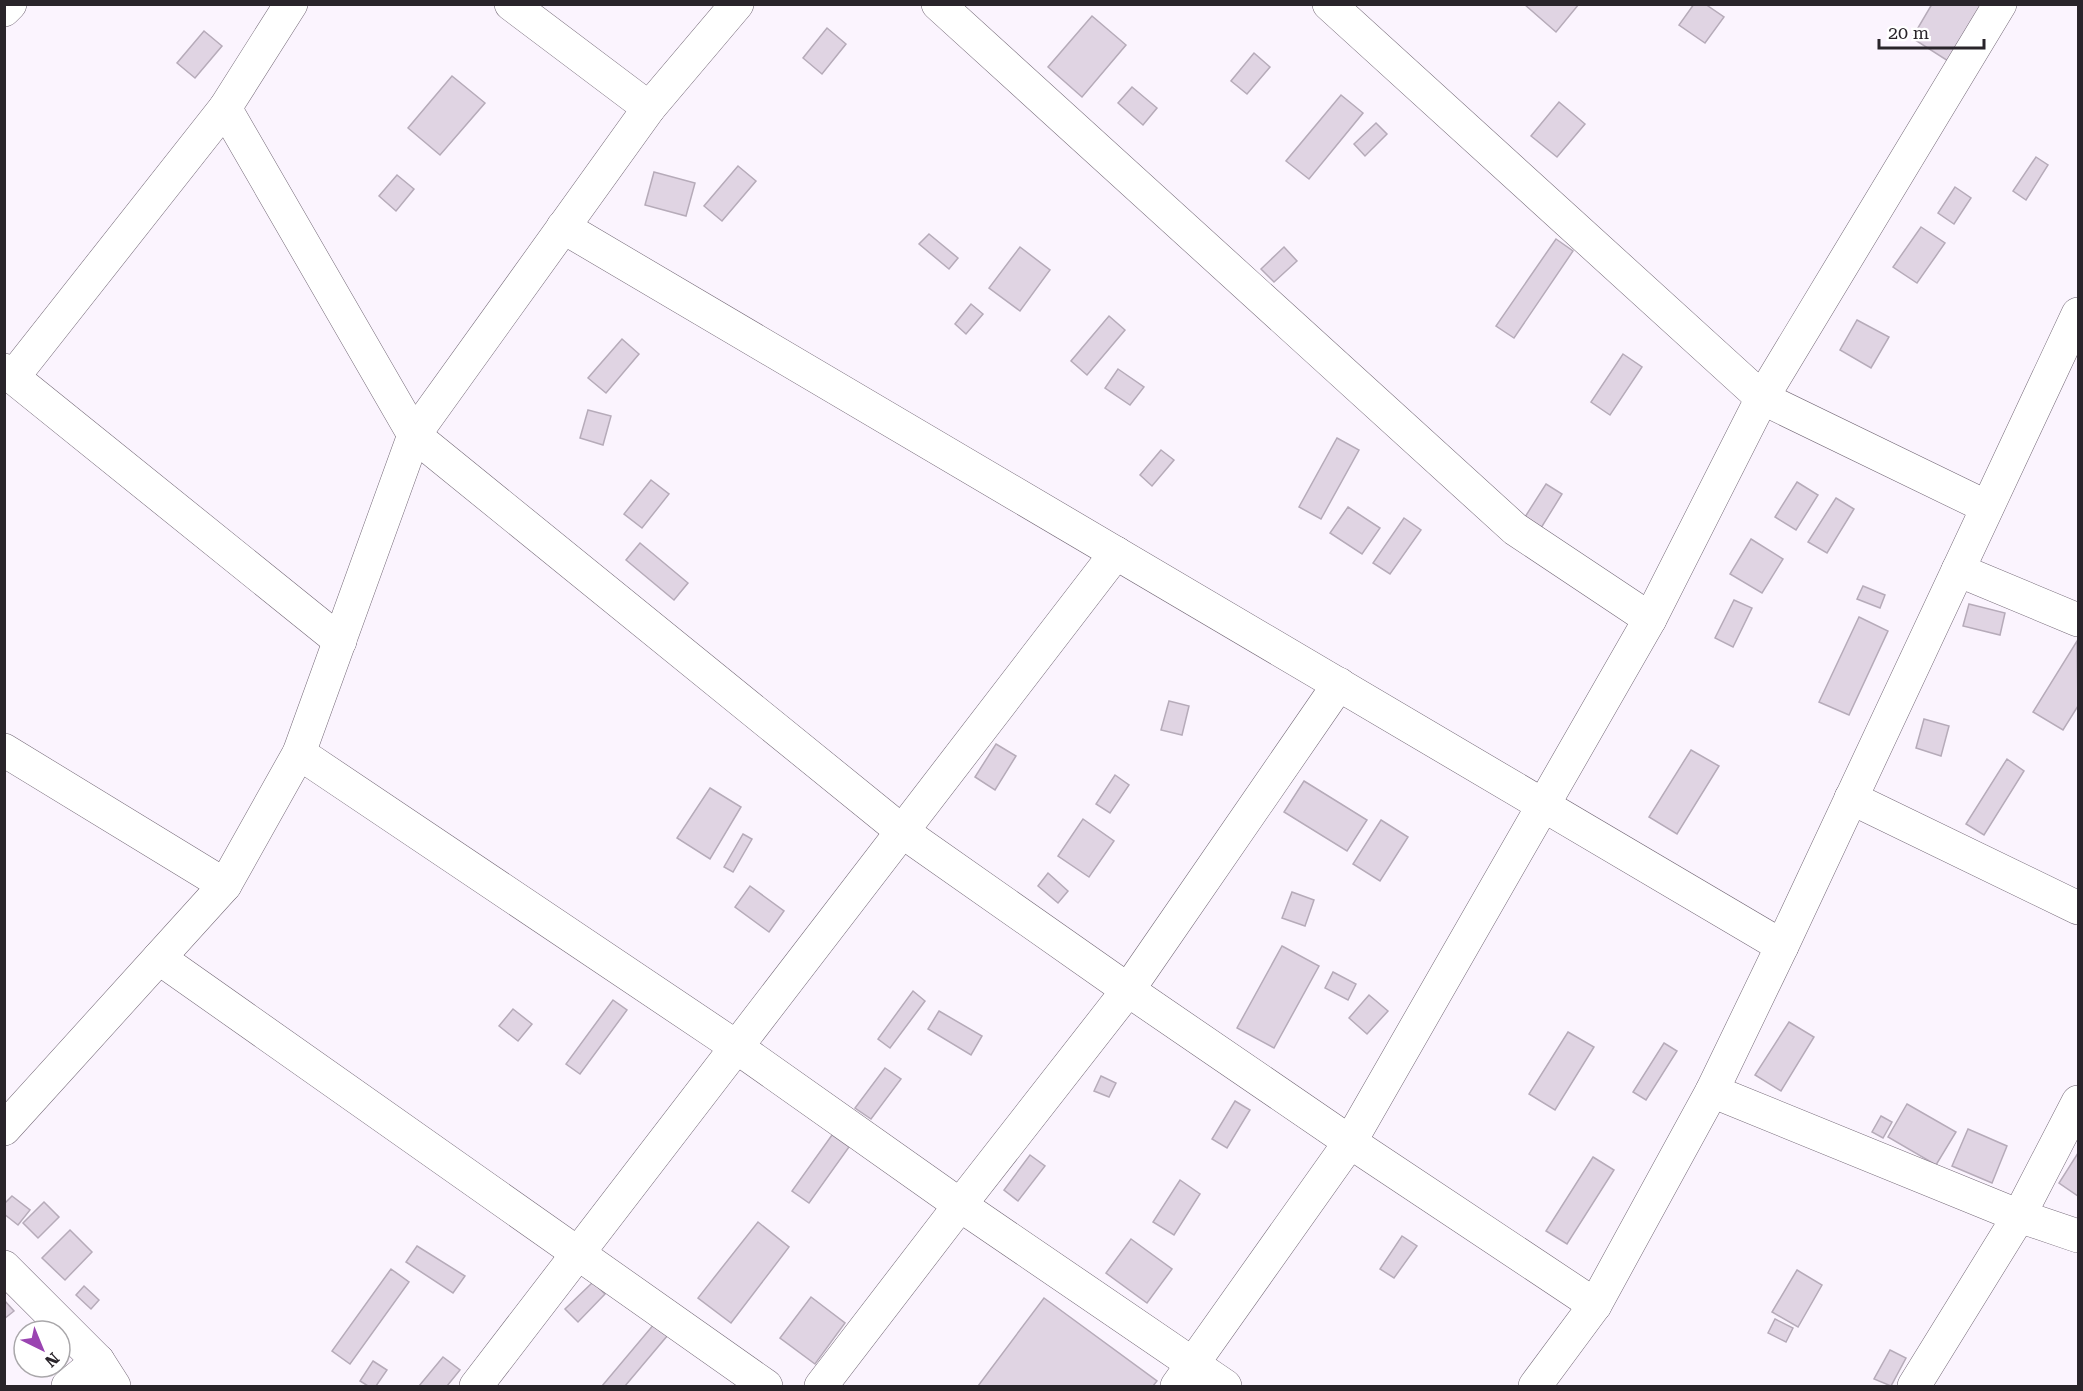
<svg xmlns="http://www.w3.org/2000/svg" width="2083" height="1391" font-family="'Roboto Serif',serif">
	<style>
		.building { fill: #e0d4e3; stroke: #b6abb9; stroke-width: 1.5 }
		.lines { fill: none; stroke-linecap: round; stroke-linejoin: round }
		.street-casing { stroke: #746977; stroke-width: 34 }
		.street { stroke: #fff; stroke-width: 33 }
	</style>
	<rect width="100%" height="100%" fill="#fbf4fe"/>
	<g class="building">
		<path d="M1524 4H1579L1556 32Z"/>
		<path d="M1694 4H1705L1724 17 1705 43 1679 25Z"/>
		<path d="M1932 4H1983L1948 61 1912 38Z"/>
		<path d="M1092 16 1126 45 1082 97 1048 67Z"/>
		<path d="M827 28 846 44 822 74 803 58Z"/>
		<path d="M204 31 222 46 195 78 177 63Z"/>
		<path d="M1254 53 1270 67 1247 94 1231 81Z"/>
		<path d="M452 76 485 103 440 155 408 128Z"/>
		<path d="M1132 87 1157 108 1143 125 1118 103Z"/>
		<path d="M1341 95 1363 113 1309 179 1286 161Z"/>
		<path d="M1559 102 1585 124 1557 157 1531 136Z"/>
		<path d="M1376 123 1387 134 1365 156 1354 144Z"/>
		<path d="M2036 157 2048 165 2026 200 2013 191Z"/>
		<path d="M738 166 756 181 722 221 704 206Z"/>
		<path d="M654 172 695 183 686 216 645 205Z"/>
		<path d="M397 175 414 189 396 211 379 196Z"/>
		<path d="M1955 187 1971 198 1954 224 1938 213Z"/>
		<path d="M1921 227 1945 243 1917 283 1893 267Z"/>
		<path d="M929 234 958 258 949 269 919 244Z"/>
		<path d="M1556 239 1573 251 1514 338 1496 326Z"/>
		<path d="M1020 247 1050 270 1020 311 989 288Z"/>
		<path d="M1284 247 1297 261 1274 282 1261 269Z"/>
		<path d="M971 304 983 314 966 334 955 324Z"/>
		<path d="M1109 316 1125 330 1087 375 1071 361Z"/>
		<path d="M1857 320 1889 337 1871 368 1840 350Z"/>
		<path d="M622 339 639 354 606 393 588 378Z"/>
		<path d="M1623 354 1642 367 1610 415 1591 402Z"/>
		<path d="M1118 369 1144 387 1130 405 1105 388Z"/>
		<path d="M588 410 611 416 603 445 580 438Z"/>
		<path d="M1337 438 1359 450 1321 519 1299 507Z"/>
		<path d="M1161 450 1174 460 1152 486 1140 475Z"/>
		<path d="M651 480 669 494 642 528 624 514Z"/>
		<path d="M1797 482 1818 495 1796 530 1775 517Z"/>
		<path d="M1546 484 1562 494 1541 528 1525 517Z"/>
		<path d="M1836 498 1854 509 1827 553 1808 542Z"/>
		<path d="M1348 507 1380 528 1362 554 1330 533Z"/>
		<path d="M1404 518 1421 530 1390 574 1373 563Z"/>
		<path d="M1751 539 1783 559 1762 593 1730 574Z"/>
		<path d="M640 543 688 583 674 600 626 560Z"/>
		<path d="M1863 586 1885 595 1880 608 1857 599Z"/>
		<path d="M1734 600 1752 608 1733 647 1715 638Z"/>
		<path d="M1969 604 2005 613 2000 635 1963 626Z"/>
		<path d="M1859 617 1888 631 1849 715 1819 702Z"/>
		<path d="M2077 641 2078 706 2063 730 2033 712Z"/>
		<path d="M1169 701 1189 706 1182 735 1161 730Z"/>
		<path d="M1924 719 1949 726 1941 756 1916 748Z"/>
		<path d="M996 744 1016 756 995 790 975 777Z"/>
		<path d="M1691 750 1719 766 1677 834 1649 817Z"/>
		<path d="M2007 759 2024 771 1984 835 1966 824Z"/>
		<path d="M1115 775 1129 785 1110 813 1096 804Z"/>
		<path d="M1304 781 1367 820 1347 851 1284 812Z"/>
		<path d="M710 788 741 807 710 859 677 838Z"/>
		<path d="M1083 819 1114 841 1089 877 1058 856Z"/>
		<path d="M1381 820 1408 837 1380 881 1353 864Z"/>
		<path d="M743 834 752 839 733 872 724 867Z"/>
		<path d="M1048 873 1068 891 1058 903 1038 886Z"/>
		<path d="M750 886 784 911 769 932 735 907Z"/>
		<path d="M1292 892 1314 900 1305 926 1282 918Z"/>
		<path d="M1282 946 1319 966 1274 1048 1237 1028Z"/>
		<path d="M1333 972 1356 984 1348 1000 1325 988Z"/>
		<path d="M913 991 925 1001 890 1048 878 1039Z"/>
		<path d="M1369 995 1388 1011 1367 1034 1349 1018Z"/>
		<path d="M613 1000 627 1010 580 1074 566 1064Z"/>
		<path d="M513 1009 532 1024 518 1041 499 1026Z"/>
		<path d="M939 1011 982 1036 971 1055 928 1029Z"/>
		<path d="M1789 1022 1814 1037 1781 1091 1755 1075Z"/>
		<path d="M1568 1032 1594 1047 1555 1110 1529 1094Z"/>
		<path d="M1664 1043 1677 1051 1646 1100 1633 1092Z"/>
		<path d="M885 1068 901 1079 871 1119 855 1108Z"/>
		<path d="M1101 1076 1116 1083 1109 1097 1094 1091Z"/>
		<path d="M1235 1101 1250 1110 1227 1148 1212 1139Z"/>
		<path d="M1907 1104 1956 1132 1936 1165 1888 1137Z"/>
		<path d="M1881 1116 1892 1122 1883 1138 1872 1132Z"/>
		<path d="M1968 1129 2007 1146 1992 1183 1952 1166Z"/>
		<path d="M832 1135 849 1147 809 1203 792 1191Z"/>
		<path d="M2078 1153V1196L2059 1183Z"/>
		<path d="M1030 1155 1045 1166 1018 1201 1004 1190Z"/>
		<path d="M1593 1157 1614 1170 1567 1244 1546 1231Z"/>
		<path d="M1180 1180 1200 1194 1174 1235 1153 1222Z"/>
		<path d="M12 1196 30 1210 18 1225 4 1214V1204Z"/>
		<path d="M44 1202 59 1217 38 1238 23 1223Z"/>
		<path d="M758 1222 789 1247 731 1323 698 1298Z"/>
		<path d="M70 1230 92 1252 65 1280 42 1258Z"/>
		<path d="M1402 1236 1417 1246 1394 1278 1380 1269Z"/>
		<path d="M1131 1239 1172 1269 1147 1303 1106 1273Z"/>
		<path d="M417 1246 465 1276 453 1293 406 1262Z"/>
		<path d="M391 1269 409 1282 350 1364 332 1351Z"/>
		<path d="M1797 1270 1822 1285 1798 1327 1772 1312Z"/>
		<path d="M593 1282 605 1294 578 1322 565 1309Z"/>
		<path d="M84 1286 99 1300 91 1309 76 1295Z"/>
		<path d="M811 1297 845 1323 815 1364 780 1338Z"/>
		<path d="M1044 1298 1157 1381 1153 1386H978Z"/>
		<path d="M4 1300 14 1311 4 1319Z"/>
		<path d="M660 1317 673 1329 625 1386H602Z"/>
		<path d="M1775 1319 1793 1328 1786 1342 1768 1333Z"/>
		<path d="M1890 1350 1906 1358 1891 1386 1874 1379Z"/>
		<path d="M443 1357 460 1370 447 1386H419Z"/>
		<path d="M373 1361 387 1370 376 1386H368L360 1381Z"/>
	</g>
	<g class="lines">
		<g class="street-casing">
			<g id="street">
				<path d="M511 4 649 108"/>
				<path d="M938 4 1515 529 1650 619"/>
				<path d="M1329 4 1762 398 1987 507"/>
				<path d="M4 10 10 4"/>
				<path d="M225 108 414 435 903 832 1128 990 1350 1142 1595 1305"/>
				<path d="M563 227 1782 946"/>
				<path d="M4 370 340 641"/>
				<path d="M13 377 225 108 291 4"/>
				<path d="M1958 570 2078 620"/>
				<path d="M4 750 225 885"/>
				<path d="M299 753 738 1048 960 1205 1225 1386"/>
				<path d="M1851 798 2078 908"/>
				<path d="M159 958 766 1386"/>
				<path d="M1712 1091 2019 1216 2078 1236"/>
				<path d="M4 1129 225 885 299 753 414 435 649 108 737 4"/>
				<path d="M4 1267 98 1361 114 1386"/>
				<path d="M68 1386 98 1361"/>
				<path d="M476 1386 1116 553"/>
				<path d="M821 1386 960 1205 1128 990 1339 684"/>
				<path d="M1177 1386 1350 1142 1650 619 1762 398 2000 4"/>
				<path d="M1535 1386 1595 1305 1712 1091 1782 946 2078 314"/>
				<path d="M1914 1386 2019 1216 2078 1102"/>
			</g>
		</g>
		<use href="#street" class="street"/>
	</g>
	<rect width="2083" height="1391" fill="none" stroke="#29242a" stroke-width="12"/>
	<g transform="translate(42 1349) rotate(137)"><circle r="28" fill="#ffffff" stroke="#a9a7aa" stroke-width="1.5"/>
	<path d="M0-4.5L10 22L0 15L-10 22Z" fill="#9a44b1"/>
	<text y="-9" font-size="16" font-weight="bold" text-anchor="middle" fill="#29242a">N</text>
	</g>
	<path d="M1879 39v9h105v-9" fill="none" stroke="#29242a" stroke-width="3"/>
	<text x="1888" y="39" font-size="18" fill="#29242a" stroke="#ffffff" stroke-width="4.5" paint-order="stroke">20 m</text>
</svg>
